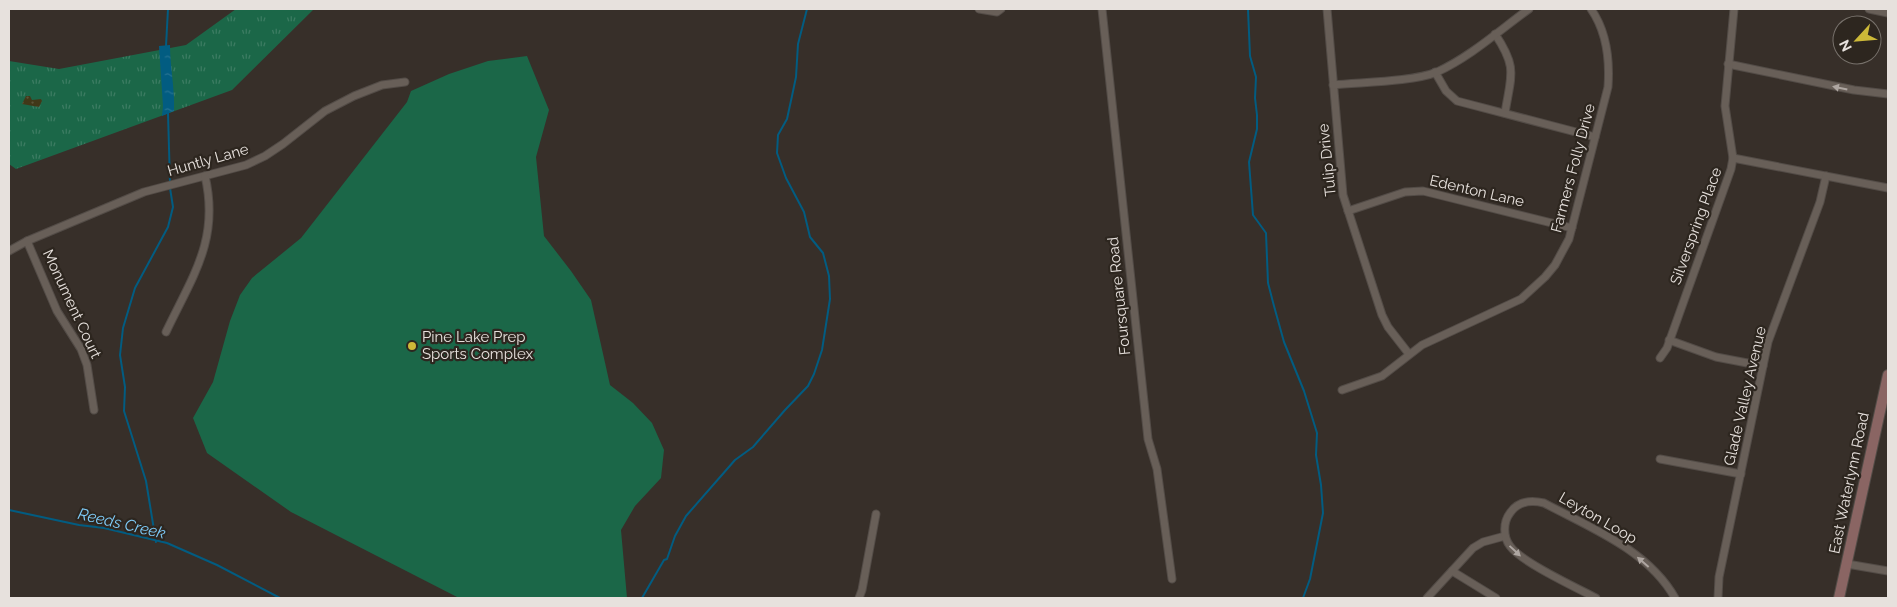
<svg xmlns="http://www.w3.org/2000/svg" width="1897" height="607" font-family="Raleway,sans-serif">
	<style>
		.grass { fill: url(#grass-tufts) }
		.sand { fill: url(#sand-dots) }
		.pitch { fill: #1b6748 }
		.water { fill: url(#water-ripples) }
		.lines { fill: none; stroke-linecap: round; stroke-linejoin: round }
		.stream { stroke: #025c81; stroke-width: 2 }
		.street-casing { stroke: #534c47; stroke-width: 9 }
		.secondary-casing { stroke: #534c47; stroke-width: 12 }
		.street { stroke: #685f58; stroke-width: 7 }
		.secondary { stroke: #8a6563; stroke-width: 10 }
		.oneway { fill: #aea6a1 }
		.poi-dot { fill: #cdb938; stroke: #2d261f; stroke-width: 2 }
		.labels { text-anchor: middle; stroke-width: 4.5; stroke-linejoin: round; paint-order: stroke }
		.street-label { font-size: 15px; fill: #e7e1dd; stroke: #2d261f }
		.poi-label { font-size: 15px; fill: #e7e1dd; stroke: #2d261f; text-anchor: start }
		.water-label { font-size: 16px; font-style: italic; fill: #7fccf9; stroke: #2d261f }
	</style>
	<defs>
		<pattern id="grass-tufts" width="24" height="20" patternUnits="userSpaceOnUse" patternTransform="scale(1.25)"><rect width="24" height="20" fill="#1b6748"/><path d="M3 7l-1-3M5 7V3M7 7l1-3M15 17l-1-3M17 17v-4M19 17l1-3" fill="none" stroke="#3c7c62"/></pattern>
		<pattern id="sand-dots" width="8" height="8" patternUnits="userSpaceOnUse" patternTransform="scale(1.25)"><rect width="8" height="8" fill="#413818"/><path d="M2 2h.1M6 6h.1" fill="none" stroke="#5c5439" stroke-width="1.8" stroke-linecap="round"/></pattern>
		<pattern id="water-ripples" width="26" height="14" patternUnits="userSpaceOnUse" patternTransform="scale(1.25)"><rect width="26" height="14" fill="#025c81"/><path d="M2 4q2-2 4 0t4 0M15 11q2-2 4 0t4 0" fill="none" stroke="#277392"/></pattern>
	</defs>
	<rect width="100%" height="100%" fill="#372f29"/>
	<path class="grass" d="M236 9H314L232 90 16 169 9 164V61L59 69 186 45Z"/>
	<path class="sand" d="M26 96H30L32 100 41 99 42 101 39 107 22 104Z"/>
	<path class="pitch" d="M527 56 549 110 536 157 544 236 571 271 591 300 610 385 633 403 652 423 664 450 661 478 635 506 621 530 627 598H459L291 512 207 453 193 418 213 382 230 321 240 295 252 278 301 238 407 102 411 91 449 74 488 61Z"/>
	<path class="water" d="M170 45C170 67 175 89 174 111L162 116 163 106 159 46Z"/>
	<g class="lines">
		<g class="stream">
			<path d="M1248 9 1250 56 1256 77 1255 98 1257 115V129L1249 162 1253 215 1266 233 1268 283 1274 306 1284 342 1304 391 1317 433 1316 455 1321 485 1323 513 1310 579 1303 598"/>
			<path d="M166 46 168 9"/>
			<path d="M168 113 170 183"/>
			<path d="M9 510 79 525 104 528 167 543 217 565 280 598"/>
			<path d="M156 542 146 481 124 411 125 387 120 355 123 328 135 288 168 227 173 207 170 188"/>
			<path d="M642 598 664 560 667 559 675 536 686 516 735 460 753 447 785 410 808 386 814 374 822 350 830 299 829 276 823 253 810 237 804 212 786 178 777 153 778 135 787 119 792 96 796 77 798 44 807 9"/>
		</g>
		<g class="street-casing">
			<g id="street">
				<path d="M979 9 997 12 1001 9"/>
				<path d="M1102 9 1148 439 1157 469 1172 579"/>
				<path d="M1327 9 1343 195 1382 315 1388 327 1409 354"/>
				<path d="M1869 9 1888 13"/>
				<path d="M1495 34C1518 68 1511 75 1505 113"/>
				<path d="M1728 64 1854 90 1888 94"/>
				<path d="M1435 72 1446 91 1457 101 1595 137"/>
				<path d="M1333 85C1362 82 1412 82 1437 72 1470 57 1500 30 1529 9"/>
				<path d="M1733 158 1888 188"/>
				<path d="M1348 211 1405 192 1423 191 1572 228"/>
				<path d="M27 241 57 311 81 349 87 365 94 410"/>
				<path d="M9 251 27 241 144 192 246 165 265 156 283 144 325 111 354 96 382 85 405 82"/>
				<path d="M166 332C192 277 220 240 205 176"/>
				<path d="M1669 340 1716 357 1763 366"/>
				<path d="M1660 358 1667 348 1731 169 1733 158 1725 106 1734 9"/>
				<path d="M1342 390 1382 376 1422 345 1521 299 1545 277 1555 265 1569 239 1608 87C1610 59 1607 32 1591 9"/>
				<path d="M1660 459 1741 474"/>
				<path d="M1847 564 1888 571"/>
				<path d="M1452 571 1496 598"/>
				<path d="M859 598 862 590 876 514"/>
				<path d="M1427 598 1473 548 1483 542 1505 536"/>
				<path d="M1596 598C1577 588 1521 562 1510 546 1503 537 1503 522 1510 513 1518 501 1531 500 1544 503 1591 528 1648 550 1675 598"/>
				<path d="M1718 598 1719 577 1768 342 1820 202 1826 176"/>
			</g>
		</g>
		<g class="secondary-casing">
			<path id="secondary" d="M1839 598 1888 375"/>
		</g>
		<use href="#street" class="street"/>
		<use href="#secondary" class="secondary"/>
	</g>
	<defs><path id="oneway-solid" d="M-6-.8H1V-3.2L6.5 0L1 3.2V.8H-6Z" transform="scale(1.25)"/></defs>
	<g class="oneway">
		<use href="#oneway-solid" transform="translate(1840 88) rotate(-168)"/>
		<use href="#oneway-solid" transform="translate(1515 551) rotate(43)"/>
		<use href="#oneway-solid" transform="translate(1643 562) rotate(-139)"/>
	</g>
	<circle class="poi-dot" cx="412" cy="346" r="5"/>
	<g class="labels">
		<g class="street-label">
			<text transform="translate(208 160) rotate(-16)" y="5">Huntly Lane</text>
			<text transform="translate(1327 160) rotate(-96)" y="5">Tulip Drive</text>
			<text transform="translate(1573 168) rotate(-75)" y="5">Farmers Folly Drive</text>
			<text transform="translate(1477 191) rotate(13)" y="5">Edenton Lane</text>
			<text transform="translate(1696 226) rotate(-70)" y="5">Silverspring Place</text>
			<text transform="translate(1119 296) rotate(-96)" y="5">Foursquare Road</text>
			<text transform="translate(72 304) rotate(65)" y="5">Monument Court</text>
			<text transform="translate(1745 396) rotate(-77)" y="5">Glade Valley Avenue</text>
			<text transform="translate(1849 483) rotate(-78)" y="5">East Waterlynn Road</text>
			<text transform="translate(1598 518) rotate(30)" y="5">Leyton Loop</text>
		</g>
		<g class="poi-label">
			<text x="422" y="342">Pine Lake Prep<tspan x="422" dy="17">Sports Complex</tspan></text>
		</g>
		<g class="water-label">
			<text transform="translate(122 523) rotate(13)" y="6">Reeds Creek</text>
		</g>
	</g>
	<rect width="1897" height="607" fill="none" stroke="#e7e1dd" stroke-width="20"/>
	<g transform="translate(1857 40) rotate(244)"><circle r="24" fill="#2d261f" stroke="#77716b"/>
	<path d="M0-4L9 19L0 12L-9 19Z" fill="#cdb938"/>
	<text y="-8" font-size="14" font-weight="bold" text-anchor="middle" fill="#e7e1dd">N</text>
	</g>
</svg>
